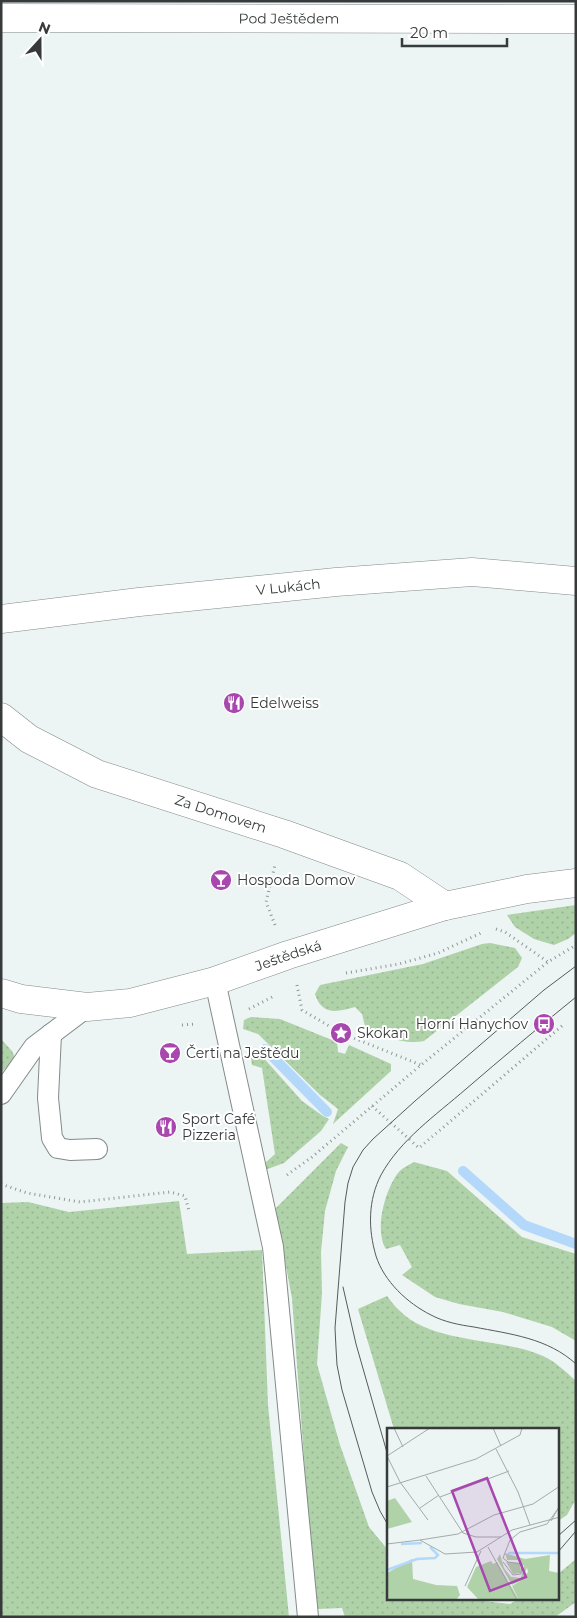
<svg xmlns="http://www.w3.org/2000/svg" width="577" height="1618" font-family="Montserrat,sans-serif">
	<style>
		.grass { fill: url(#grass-dots) }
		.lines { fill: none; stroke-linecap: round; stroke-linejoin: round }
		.stream { stroke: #b3d8fa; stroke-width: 10 }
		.lane-casing { stroke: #838a89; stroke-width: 22 }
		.street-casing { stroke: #838a89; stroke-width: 29 }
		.secondary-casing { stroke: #838a89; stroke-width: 29 }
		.path { stroke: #919696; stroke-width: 3; stroke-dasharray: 1 4; stroke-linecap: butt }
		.lane { stroke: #fff; stroke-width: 20 }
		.street { stroke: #fff; stroke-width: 28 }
		.secondary { stroke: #fff; stroke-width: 28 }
		.tram { stroke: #565a5a; stroke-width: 1 }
		.labels { text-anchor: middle; stroke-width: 4; stroke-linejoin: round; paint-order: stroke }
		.street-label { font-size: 14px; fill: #373a3a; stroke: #fff }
		.poi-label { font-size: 14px; fill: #373a3a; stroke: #fff; text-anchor: start }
		.inset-river { fill: none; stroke: #b3d8fa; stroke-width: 2.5 }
		.inset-road { fill: none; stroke: #a4aaaa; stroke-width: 1 }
		.view { fill: #a847ae; fill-opacity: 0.15; stroke: #a847ae; stroke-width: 2.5 }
		.inset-edge { fill: none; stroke: #373a3a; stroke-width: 2.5 }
	</style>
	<defs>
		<pattern id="grass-dots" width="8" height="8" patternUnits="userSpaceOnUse" patternTransform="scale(1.25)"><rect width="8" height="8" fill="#b0d2a9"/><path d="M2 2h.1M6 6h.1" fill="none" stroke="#98b592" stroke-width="1.8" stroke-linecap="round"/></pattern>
	</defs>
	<rect width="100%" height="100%" fill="#ecf4f4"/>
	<g class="grass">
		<path d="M576 905V933L568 939 554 945 534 939 515 927 507 915Z"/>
		<path d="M490 943 515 948 522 958 518 967 424 1041C405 1045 382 1037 365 1026L362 1014 355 1007C337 1012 322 1016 315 994L320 985 423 964 482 944Z"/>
		<path d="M251 1017 280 1019 337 1042 338 1052 345 1054 349 1045 391 1064V1071L333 1124 338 1109 320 1095 258 1034 243 1029 244 1020Z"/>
		<path d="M1 1039 12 1051 15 1058 5 1069 1 1072Z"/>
		<path d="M250 1051 261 1055 302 1101 323 1116 329 1119 321 1131 284 1163 265 1170V1163L275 1154 262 1068 252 1065Z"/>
		<path d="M341 1143 348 1147 336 1171 325 1211 321 1252 322 1293 317 1364 340 1445 369 1527 388 1550V1599H466L510 1604 519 1599H558V1574L576 1559V1602L555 1617H345L342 1608 318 1609 314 1591 292 1298 275 1209Z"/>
		<path d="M414 1162 447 1171 522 1237 576 1254V1341L552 1327 503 1312 459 1304 435 1297 402 1275 412 1267 400 1245 386 1249C374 1230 385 1190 398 1173 402 1168 409 1165 414 1162Z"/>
		<path d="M179 1201 187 1254 262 1250 268 1405 289 1617H1V1203L28 1202 69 1212Z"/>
		<path d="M387 1296C391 1301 395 1307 400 1311 431 1343 498 1338 538 1354 553 1359 565 1371 576 1381V1499L567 1515 558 1521V1429H394L358 1309Z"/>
	</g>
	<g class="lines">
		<g class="stream">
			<path d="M265 1049 327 1112"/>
			<path d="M463 1171 524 1225 576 1244"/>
		</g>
		<g class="lane-casing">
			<g id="lane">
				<path d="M215 981 273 1247 308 1617"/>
				<path d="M51 1034 48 1098 52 1138 58 1148 70 1150 97 1149"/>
				<path d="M1 1094 34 1047 87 1007"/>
			</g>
		</g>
		<g class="street-casing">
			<g id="street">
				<path id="s1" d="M1 18 576 19"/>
				<path id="s2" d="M1 619 139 602 336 582 472 572 576 581"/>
				<path id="s3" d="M1 717 29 739 97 774 284 834 400 876 445 906"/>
			</g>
		</g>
		<g class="secondary-casing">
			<g id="secondary">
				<path id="s4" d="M1 993 21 999 87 1007 130 1003 215 981 288 955 445 906 527 889 576 883"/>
			</g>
		</g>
		<g class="path">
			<path d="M275 925 266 902 275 865"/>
			<path d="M496 929 505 932 548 962"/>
			<path d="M346 973 399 964 438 953 481 933"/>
			<path d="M297 985 302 1010 341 1033 421 1065"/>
			<path d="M249 1009 274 996"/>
			<path d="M182 1025 195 1024"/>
			<path d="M372 1106 419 1148 563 1025"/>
			<path d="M287 1175 312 1157 421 1065 548 962 576 945"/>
			<path d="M1 1184 27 1193 80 1202 170 1192 185 1196 189 1211"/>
		</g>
		<use href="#lane" class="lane"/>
		<use href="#street" class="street"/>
		<use href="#secondary" class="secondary"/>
		<g class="tram">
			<path d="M576 997C539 1027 502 1058 466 1089 436 1115 400 1140 381 1175 368 1200 368 1229 376 1256 384 1281 407 1303 431 1315 444 1322 460 1325 474 1327 510 1334 548 1338 576 1364"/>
			<path d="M343 1287 356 1344 388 1456"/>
			<path d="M388 1525 380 1511 372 1492 342 1390 337 1365 336 1348 335 1328 345 1202 348 1183 353 1167 363 1150 373 1139 415 1101 544 990 576 966"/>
			<path d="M558 1536 576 1520"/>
			<path d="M558 1552 576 1531"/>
		</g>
	</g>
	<defs>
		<g id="restaurant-disc" transform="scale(1.125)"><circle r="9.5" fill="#a847ae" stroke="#fff"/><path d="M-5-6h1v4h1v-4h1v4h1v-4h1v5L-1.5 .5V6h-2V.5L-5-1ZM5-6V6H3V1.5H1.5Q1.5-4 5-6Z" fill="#fff"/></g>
		<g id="bar-disc" transform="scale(1.125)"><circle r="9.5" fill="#a847ae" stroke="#fff"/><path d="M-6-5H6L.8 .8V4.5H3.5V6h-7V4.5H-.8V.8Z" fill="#fff"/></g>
		<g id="bus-disc" transform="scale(1.125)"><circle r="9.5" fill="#a847ae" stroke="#fff"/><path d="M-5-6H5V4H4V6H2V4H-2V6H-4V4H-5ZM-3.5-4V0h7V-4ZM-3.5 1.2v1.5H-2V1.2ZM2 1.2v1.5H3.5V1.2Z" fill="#fff"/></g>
		<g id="sight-disc" transform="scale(1.125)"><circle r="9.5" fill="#a847ae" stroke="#fff"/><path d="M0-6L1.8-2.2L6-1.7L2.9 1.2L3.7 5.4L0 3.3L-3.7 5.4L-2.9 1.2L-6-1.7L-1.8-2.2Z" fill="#fff"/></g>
	</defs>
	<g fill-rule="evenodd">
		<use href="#restaurant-disc" x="234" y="703"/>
		<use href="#bar-disc" x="221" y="880"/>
		<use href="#bus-disc" x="544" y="1024"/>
		<use href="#sight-disc" x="341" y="1033"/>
		<use href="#bar-disc" x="170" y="1053"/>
		<use href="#restaurant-disc" x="166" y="1127"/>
	</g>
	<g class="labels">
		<g class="street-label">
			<text dy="5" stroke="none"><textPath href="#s1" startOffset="288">Pod Ještědem</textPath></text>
			<text dy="5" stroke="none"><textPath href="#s2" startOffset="289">V Lukách</textPath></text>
			<text dy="5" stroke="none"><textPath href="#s3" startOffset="242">Za Domovem</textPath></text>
			<text dy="5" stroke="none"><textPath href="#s4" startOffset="296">Ještědská</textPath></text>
		</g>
		<g class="poi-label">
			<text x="250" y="708">Edelweiss</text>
			<text x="237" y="885">Hospoda Domov</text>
			<text x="528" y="1029" text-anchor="end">Horní Hanychov</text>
			<text x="357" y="1038">Skokan</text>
			<text x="186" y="1058">Čerti na Ještědu</text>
			<text x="182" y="1124">Sport Café<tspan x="182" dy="16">Pizzeria</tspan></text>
		</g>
	</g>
	<g transform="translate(387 1428)">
		<rect width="172" height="172" fill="#ecf4f4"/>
		<path d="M8 70 25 94 0 101V73ZM118 125 138 131 141 137 135 152 125 157 110 131 113 126 117 140 124 149 134 150 137 138 132 132H120ZM104 133 106 136 110 134 132 172H92L80 159 89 139ZM119 134 133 135 134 145 126 146Z" fill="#b0d2a9"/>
		<path d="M163 127 162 143 172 145V172H132L125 158 135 152 141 144 138 131ZM25 131 26 151 49 157 70 158 73 167 69 172H0V145Z" fill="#b0d2a9"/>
		<path class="inset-river" d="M14 116 35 115M121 125H173M0 142 30 131 48 130 51 127 43 119"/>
		<path class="inset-road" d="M7 0 16 19M106 0 114 18M109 21 131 64 143 97M39 48 76 105 89 109H114M0 59 89 31 133 7 135 0M53 69 122 43M33 80 52 67M41 92 13 54 0 28 43 0M164 93 173 77M33 112 71 106 107 87 146 76 173 58M0 116 33 112 58 126 90 124 125 102 173 89M101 119 130 172M116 134 126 147 134 146 135 136 121 134 116 130 123 112 133 104 160 96 173 78M78 158 94 123"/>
		<path class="view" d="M100 50 139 149 103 163 65 63Z"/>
		<rect width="172" height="172" class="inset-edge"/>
	</g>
	<rect width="577" height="1618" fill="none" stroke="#373a3a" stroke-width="5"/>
	<g transform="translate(40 40) rotate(21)" stroke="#ffffff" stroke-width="4" paint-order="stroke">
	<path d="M0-4L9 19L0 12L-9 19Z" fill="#373a3a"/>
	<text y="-8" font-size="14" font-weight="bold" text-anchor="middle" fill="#373a3a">N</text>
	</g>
	<path d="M402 38v8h105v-8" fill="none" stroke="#373a3a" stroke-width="2.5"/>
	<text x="410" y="38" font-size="15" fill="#373a3a" stroke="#ffffff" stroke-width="4" paint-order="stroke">20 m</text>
</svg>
